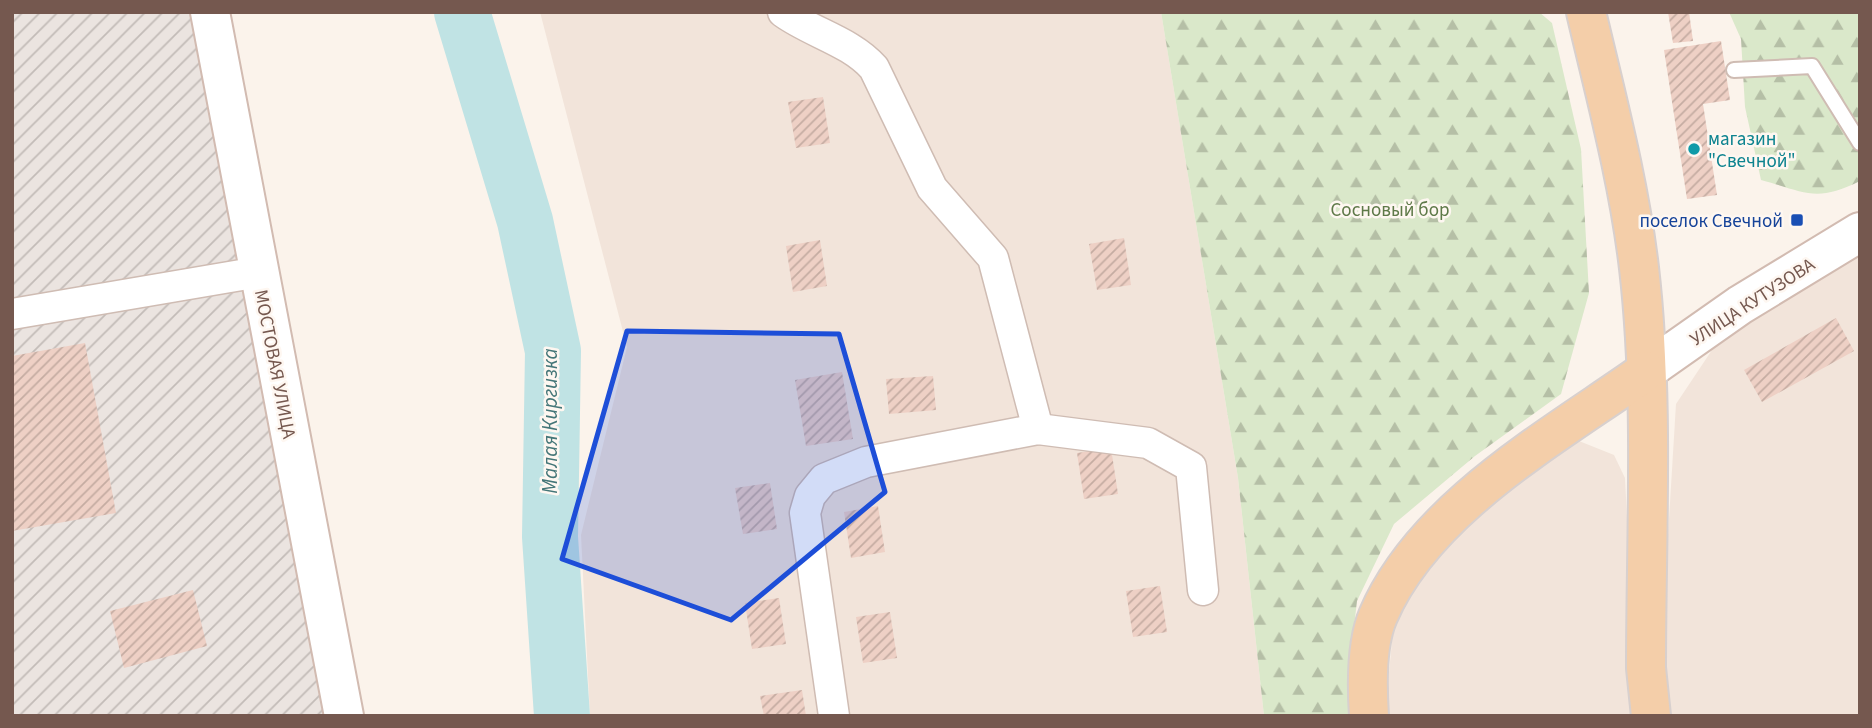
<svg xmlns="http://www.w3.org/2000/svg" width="1872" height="728" font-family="'Source Sans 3',sans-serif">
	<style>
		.residential { fill: #f2e4da }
		.industrial { fill: url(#industrial-furrows) }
		.forest { fill: url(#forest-firs) }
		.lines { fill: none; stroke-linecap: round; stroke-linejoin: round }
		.river { stroke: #c0e3e4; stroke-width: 56 }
		.building { fill: url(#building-hatch) }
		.lane-casing { stroke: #cfbcb3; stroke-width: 18 }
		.street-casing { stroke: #cfbcb3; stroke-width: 33 }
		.secondary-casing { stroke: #d2bbb1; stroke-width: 42 }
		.primary-casing { stroke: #d8d0ce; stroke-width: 42 }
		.lane { stroke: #fff; stroke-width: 14 }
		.street { stroke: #fff; stroke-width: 30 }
		.secondary { stroke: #fff; stroke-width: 38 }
		.primary { stroke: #f4cea9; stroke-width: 38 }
		.marked { fill: #1d4ed8; fill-opacity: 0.2; stroke: #1d4ed8; stroke-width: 5; stroke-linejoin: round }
		.culture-dot { fill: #0f9aa8; stroke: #fef7f1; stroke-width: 2.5 }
		.transit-dot { fill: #1a4fb4; stroke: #fef7f1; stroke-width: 2.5 }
		.labels { text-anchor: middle; stroke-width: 5; stroke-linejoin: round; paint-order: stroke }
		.culture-label { font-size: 19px; fill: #0d838f; stroke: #fef7f1; text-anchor: start }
		.park-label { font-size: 19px; fill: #5e7948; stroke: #fef7f1 }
		.transit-label { font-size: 19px; fill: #164399; stroke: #fef7f1; text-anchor: end }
		.street-label { font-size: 19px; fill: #75584f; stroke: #fef7f1 }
		.water-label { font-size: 21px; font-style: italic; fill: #447678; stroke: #fef7f1 }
	</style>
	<defs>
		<pattern id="industrial-furrows" width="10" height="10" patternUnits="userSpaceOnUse" patternTransform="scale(1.75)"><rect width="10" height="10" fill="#ebe4e0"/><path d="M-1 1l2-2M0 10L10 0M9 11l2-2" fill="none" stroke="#c3bcb8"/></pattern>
		<pattern id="forest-firs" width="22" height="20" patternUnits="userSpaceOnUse" patternTransform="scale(1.75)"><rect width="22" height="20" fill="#dae8ca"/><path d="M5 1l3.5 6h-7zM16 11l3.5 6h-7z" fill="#b5bfa6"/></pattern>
		<pattern id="building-hatch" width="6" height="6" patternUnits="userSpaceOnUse" patternTransform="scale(1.75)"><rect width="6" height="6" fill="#eed0c5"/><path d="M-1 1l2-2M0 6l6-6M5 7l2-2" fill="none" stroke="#c5aca2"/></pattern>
	</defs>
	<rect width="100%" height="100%" fill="#fbf3eb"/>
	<g class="residential">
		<path d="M540 12H1161L1238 478 1264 716H590L581 535 627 347Z"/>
		<path d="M1860 253V716H1665L1660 667 1676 404 1716 344Z"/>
		<path d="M1579 441 1614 455 1625 478 1637 716H1388L1387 694 1395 609 1425 548 1543 447Z"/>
	</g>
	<path class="industrial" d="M12 12H190L328 716H12Z"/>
	<g class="forest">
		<path d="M1161 12H1539L1552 23 1581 149 1589 293 1561 394 1475 456 1394 524 1357 601 1347 687 1350 716H1264L1238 478Z"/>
		<path d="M1729 12H1860V181C1816 203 1805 192 1761 180L1745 107 1741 39Z"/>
	</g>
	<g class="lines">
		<path class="river" d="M462 12 525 221 553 351 550 537 562 716"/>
	</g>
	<g class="building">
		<path d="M1668 12H1689L1693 41 1673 43Z"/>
		<path d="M1721 41 1730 100 1703 104 1717 195 1687 199 1664 50Z"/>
		<path d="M823 97 830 143 796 148 788 102Z"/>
		<path d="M1124 238 1131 285 1097 290 1089 244Z"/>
		<path d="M820 240 827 286 793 292 786 246Z"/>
		<path d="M1836 318 1854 351 1762 402 1744 370Z"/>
		<path d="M85 343 116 513 12 531V356Z"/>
		<path d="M842 372 853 439 806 446 795 380Z"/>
		<path d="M933 376 936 410 889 414 886 379Z"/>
		<path d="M1111 448 1118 494 1084 499 1077 453Z"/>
		<path d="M770 483 777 529 743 534 735 488Z"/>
		<path d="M878 506 885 552 851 558 844 512Z"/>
		<path d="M1160 586 1167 632 1133 637 1126 591Z"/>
		<path d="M193 590 207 646 124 668 110 611Z"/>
		<path d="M779 598 786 644 752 649 745 603Z"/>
		<path d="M890 612 897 658 863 663 856 617Z"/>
		<path d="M802 690 806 716H764L760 696Z"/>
	</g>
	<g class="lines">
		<g class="lane-casing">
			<path id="lane" d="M1734 70 1812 66 1860 143"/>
		</g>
		<g class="street-casing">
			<g id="street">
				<path d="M783 12C812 33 850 41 874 68L932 188 993 258 1038 429"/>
				<path d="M12 314 259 272"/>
				<path d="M834 716 805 513 810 496 824 479 866 462 1038 429 1148 443 1191 467 1203 590"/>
			</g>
		</g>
		<g class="secondary-casing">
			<g id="secondary">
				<path d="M210 12 344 716"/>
				<path d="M1646 371 1740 305 1860 232"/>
			</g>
		</g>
		<g class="primary-casing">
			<g id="primary">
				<path d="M1586 12C1606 97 1629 182 1639 268 1654 397 1646 537 1646 668L1651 716"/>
				<path d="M1369 716C1367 686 1366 644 1378 616 1424 508 1553 437 1646 371"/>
			</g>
		</g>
		<use href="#lane" class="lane"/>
		<use href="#street" class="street"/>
		<use href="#secondary" class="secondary"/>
		<use href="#primary" class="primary"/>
	</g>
	<path class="marked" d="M627 331 839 334 885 492 731 620 562 559Z"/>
	<circle class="culture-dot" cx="1694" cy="149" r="7"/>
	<rect class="transit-dot" x="1790" y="213" width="14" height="14" rx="3.5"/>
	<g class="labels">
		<g class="culture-label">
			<text x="1708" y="145">магазин<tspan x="1708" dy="22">"Свечной"</tspan></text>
		</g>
		<g class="park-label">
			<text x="1390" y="216">Сосновый бор</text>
		</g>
		<g class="transit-label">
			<text x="1783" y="227">поселок Свечной</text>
		</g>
		<g class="street-label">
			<text transform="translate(1752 301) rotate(-33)" y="7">УЛИЦА КУТУЗОВА</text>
			<text transform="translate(276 364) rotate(79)" y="7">МОСТОВАЯ УЛИЦА</text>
		</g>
		<g class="water-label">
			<text transform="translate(550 421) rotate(-90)" y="7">Малая Киргизка</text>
		</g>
	</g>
	<rect width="1872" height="728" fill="none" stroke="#75584f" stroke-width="28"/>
</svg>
